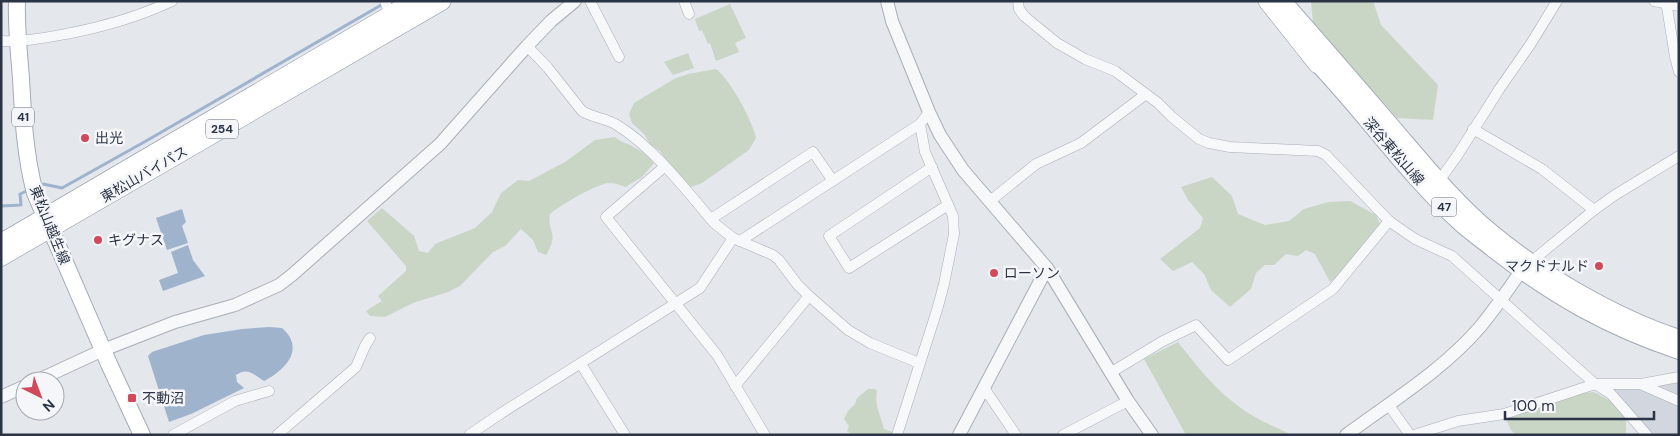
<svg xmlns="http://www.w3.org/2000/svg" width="1680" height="436" font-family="'DM Sans','Noto Sans JP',sans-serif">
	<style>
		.built { fill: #d2d6de }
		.green { fill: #c9d6c5 }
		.water { fill: #9fb4cc }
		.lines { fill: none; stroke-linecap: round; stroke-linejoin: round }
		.stream { stroke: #9fb4cc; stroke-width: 3 }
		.minor-casing { stroke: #a9aeb7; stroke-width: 11 }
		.tertiary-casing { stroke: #a9aeb7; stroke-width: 14 }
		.primary-casing { stroke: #a3abb8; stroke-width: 18 }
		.trunk-casing { stroke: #8b94a3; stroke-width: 19 }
		.motorway-casing { stroke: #8b94a3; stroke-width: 20 }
		.minor { stroke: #f7f8fa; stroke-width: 10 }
		.tertiary { stroke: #f7f8fa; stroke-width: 12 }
		.primary { stroke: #fff; stroke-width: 16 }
		.trunk { stroke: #fff; stroke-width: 18 }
		.motorway { stroke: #fff; stroke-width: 19 }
		.poi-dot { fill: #d1495b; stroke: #f4f6f9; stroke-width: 2 }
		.labels { text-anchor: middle; stroke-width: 5; stroke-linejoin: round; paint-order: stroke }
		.shield { fill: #f4f6f9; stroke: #676e7b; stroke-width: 1 }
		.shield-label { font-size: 12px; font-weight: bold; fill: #2b3445 }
		.poi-label { font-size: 14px; fill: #2b3445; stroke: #f4f6f9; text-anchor: start }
		.street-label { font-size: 14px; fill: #2b3445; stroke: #f4f6f9 }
	</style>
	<rect width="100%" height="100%" fill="#e4e7ec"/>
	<path class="built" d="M1679 380V435H1652L1608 387Z"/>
	<g class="green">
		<path d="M1311 1H1373L1381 25 1438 85 1433 120 1397 118 1313 24Z"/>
		<path d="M730 4 746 38 735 43 739 52 716 61 710 43 708 44 702 30 699 31 695 19Z"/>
		<path d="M688 53 694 68 673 75 664 62Z"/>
		<path d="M716 69C730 79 753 122 756 138L749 150 702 183 691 187 665 159 660 151 650 144 645 135 632 123 629 114 634 103 674 79 688 74Z"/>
		<path d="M615 137C620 142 624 142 630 145 640 150 647 155 654 163L642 177 625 187C620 185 615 183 609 183 598 183 559 206 550 214 547 234 560 232 546 255L538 252 533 240 521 229 505 246 493 252 460 286 448 292 413 303 385 317 370 316 366 311 382 301 378 296 406 271V266L367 221 382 208 414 236 419 251 428 253 435 244 475 228 492 212 501 193 518 180 529 181 565 162 595 140Z"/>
		<path d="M1212 177 1232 196 1238 214 1265 225 1289 221 1304 209 1328 202 1350 201 1376 215 1381 226 1341 275 1330 282 1315 254 1306 250 1298 256 1286 254 1274 265H1265L1256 273 1251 289 1230 307 1211 290 1204 274 1192 262 1173 271 1160 259 1200 228 1203 218 1188 200 1181 187Z"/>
		<path d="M1178 342C1197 366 1215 390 1241 408 1256 419 1275 427 1292 435H1186L1144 359Z"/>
		<path d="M868 389H875L877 391C874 405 881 416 884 429L892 432V435H852L847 431 849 426 844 419 848 411 855 404 857 398Z"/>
		<path d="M1594 392 1614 403 1626 415V435H1516L1511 430 1506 419 1582 393Z"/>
	</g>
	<g class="water">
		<path d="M182 209 186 222 182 226 188 243 167 250 156 218Z"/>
		<path d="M188 245 193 260 205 276 163 291 159 280 178 273 171 252Z"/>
		<path d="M269 327 282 328C306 349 285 370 264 381 253 374 248 367 236 375L237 382 244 388 191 414 169 422 148 356 152 352 204 335 242 329Z"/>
	</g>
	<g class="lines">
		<g class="stream">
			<path d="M39 186 43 184 62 188 146 141 383 4"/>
			<path d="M1 206 21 205 20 194 29 190"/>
		</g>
		<g class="minor-casing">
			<g id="minor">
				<path d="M385 1 390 15"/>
				<path d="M590 1 619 57"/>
				<path d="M684 1 689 14"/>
				<path d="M1018 1 1019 9 1024 16 1057 43 1085 59 1115 71 1158 103 1172 117 1199 139 1209 143 1230 147 1318 151 1326 155 1389 221"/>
				<path d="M1654 1 1679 6"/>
				<path d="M1666 1 1675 57 1679 72"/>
				<path d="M1 41C23 42 44 38 66 34 103 27 138 17 172 1"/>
				<path d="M527 46 548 68 582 111C593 118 606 118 617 125 654 148 686 190 714 223L733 238 773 255 779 260 797 284 809 296 848 330 870 343 919 363"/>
				<path d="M1473 129 1542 169 1594 210"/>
				<path d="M664 167 606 217 717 355 765 435"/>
				<path d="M932 167 829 236 849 268 948 205"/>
				<path d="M1439 181 1457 156 1500 88 1530 45 1557 1"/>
				<path d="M990 201 1036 164 1081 143 1146 94"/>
				<path d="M711 219 813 152 833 181"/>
				<path d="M740 241 920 124"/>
				<path d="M1527 265 1594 210 1615 195 1679 156"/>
				<path d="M581 364 625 435"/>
				<path d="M1110 373 1163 341 1196 325 1228 360 1333 289 1389 221 1415 239 1452 256 1595 384 1611 394 1647 435"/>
				<path d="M1641 384 1679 377"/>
				<path d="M735 386 809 296"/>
				<path d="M984 388 1016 435"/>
				<path d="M1388 404 1410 435"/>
				<path d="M173 435 235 401 269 391"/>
				<path d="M277 435 356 367 365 346 370 338"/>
				<path d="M469 435 500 414 700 288 733 238"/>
				<path d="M897 435 937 310 944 284 954 234 953 216 925 152 920 124 929 112"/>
				<path d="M1063 435 1128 401"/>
				<path d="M1414 435 1458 421 1504 414 1595 384H1640L1679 401"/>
			</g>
		</g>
		<g class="tertiary-casing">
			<g id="tertiary">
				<path d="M887 1 892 21 929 112 940 135 963 170 1047 268 1128 401 1152 435"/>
				<path d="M36 381 103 350 175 322 235 305 279 285 292 275 440 144 527 46 551 21 575 1"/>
				<path d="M1 397 25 386"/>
				<path d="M959 435 1047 268"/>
				<path d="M1346 435C1392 401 1443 370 1480 327 1495 309 1508 290 1521 271"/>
			</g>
		</g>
		<g class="primary-casing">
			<g id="primary">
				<path d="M17 1C16 27 19 53 21 78 23 117 25 155 35 193L109 364 142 435"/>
				<path d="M1283 1C1321 44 1358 87 1395 130 1425 165 1455 202 1491 232 1541 274 1617 318 1679 338"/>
				<path d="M1310 56C1362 109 1404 171 1459 222 1470 232 1483 241 1494 250 1553 296 1608 327 1679 351"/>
			</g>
		</g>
		<g class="trunk-casing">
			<g id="trunk">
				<path d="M1 243 414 1"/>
				<path d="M1 257 442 1"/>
			</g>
		</g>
		<g class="motorway-casing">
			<path id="motorway" d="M1268 1 1318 64"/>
		</g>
		<use href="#minor" class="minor"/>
		<use href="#tertiary" class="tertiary"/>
		<use href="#primary" class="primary"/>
		<use href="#trunk" class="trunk"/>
		<use href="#motorway" class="motorway"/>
	</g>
	<g class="poi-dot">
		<circle cx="85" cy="138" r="5"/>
		<circle cx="98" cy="240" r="5"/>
		<circle cx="1599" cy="266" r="5"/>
		<circle cx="994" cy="273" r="5"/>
		<rect x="127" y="393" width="10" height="10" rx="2.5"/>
	</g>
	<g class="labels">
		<g class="shield">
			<rect x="12" y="107.5" width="22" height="19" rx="4"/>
			<rect x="206" y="119.5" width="32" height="19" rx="4"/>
			<rect x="1431.5" y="197.5" width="25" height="19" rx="4"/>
		</g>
		<g class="shield-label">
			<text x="23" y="121">41</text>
			<text x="222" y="133">254</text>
			<text x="1444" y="211">47</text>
		</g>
		<g class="poi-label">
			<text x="95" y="143">出光</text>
			<text x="108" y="245">キグナス</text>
			<text x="1589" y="271" text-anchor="end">マクドナルド</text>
			<text x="1004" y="278">ローソン</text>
			<text x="142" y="403">不動沼</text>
		</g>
		<g class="street-label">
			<text transform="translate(1394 151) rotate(49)" y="5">深谷東松山線</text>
			<text transform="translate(144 174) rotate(-30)" y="5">東松山バイパス</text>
			<text transform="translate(50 225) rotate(68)" y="5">東松山越生線</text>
		</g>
	</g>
	<rect width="1680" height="436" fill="none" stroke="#2b3445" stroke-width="5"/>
	<g transform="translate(40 396) rotate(138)"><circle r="24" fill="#f4f6f9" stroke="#a4a8b1"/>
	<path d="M0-4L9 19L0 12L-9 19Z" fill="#d1495b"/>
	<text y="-8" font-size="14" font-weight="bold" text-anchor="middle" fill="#2b3445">N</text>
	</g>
	<path d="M1505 411v8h149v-8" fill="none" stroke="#2b3445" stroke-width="2.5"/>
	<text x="1512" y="411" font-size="15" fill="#2b3445" stroke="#f4f6f9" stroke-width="4" paint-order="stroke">100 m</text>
</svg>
